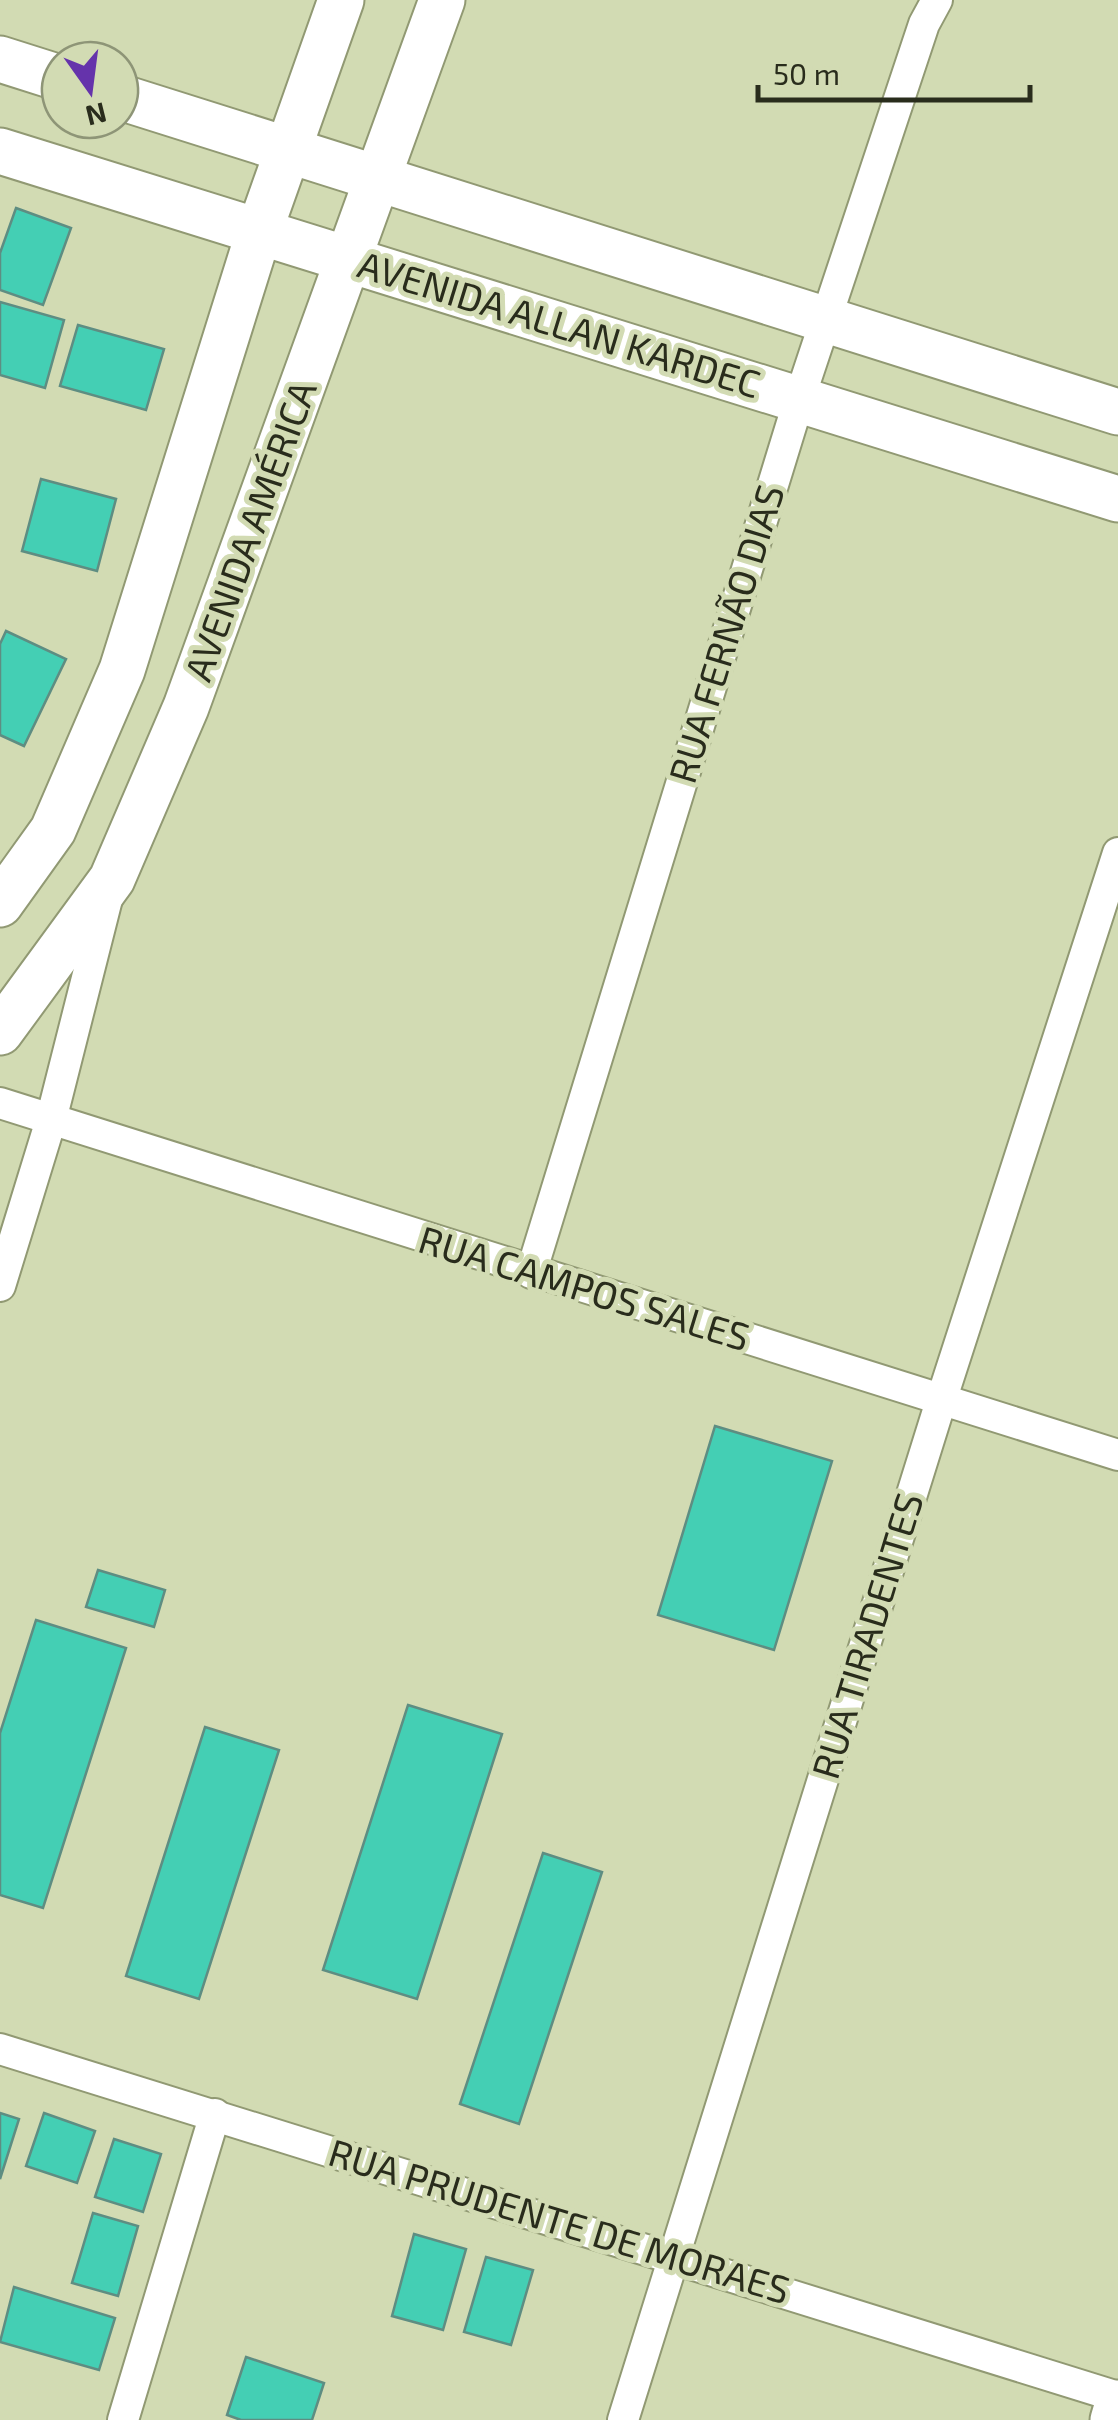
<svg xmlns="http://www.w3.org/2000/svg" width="1118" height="2420" font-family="'Exo 2',sans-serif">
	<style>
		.building { fill: #44cfb4; stroke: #5e8d82; stroke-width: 2.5 }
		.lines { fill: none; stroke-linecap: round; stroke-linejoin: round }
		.street-casing { stroke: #919973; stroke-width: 34 }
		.secondary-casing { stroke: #919973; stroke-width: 49 }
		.street { stroke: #fff; stroke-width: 30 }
		.secondary { stroke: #fff; stroke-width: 45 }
		.labels { text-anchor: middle; stroke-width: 10; stroke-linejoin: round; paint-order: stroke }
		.street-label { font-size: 38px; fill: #292c1c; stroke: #d2dbb3 }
	</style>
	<rect width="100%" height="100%" fill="#d2dbb3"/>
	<g class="building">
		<path d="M16 208 71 228 43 305 0 290V253Z"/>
		<path d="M0 302 64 320 45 388 0 375Z"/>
		<path d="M78 325 164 349 146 410 60 386Z"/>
		<path d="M41 479 116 499 97 571 22 551Z"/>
		<path d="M6 631 66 659 24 746 0 735V644Z"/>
		<path d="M715 1426 832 1461 774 1650 658 1615Z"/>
		<path d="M98 1570 165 1590 154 1627 86 1607Z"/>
		<path d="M36 1620 126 1648 43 1908 0 1895V1733Z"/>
		<path d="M408 1705 502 1734 417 1999 323 1970Z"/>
		<path d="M205 1727 279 1750 199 1999 126 1976Z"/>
		<path d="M543 1853 602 1872 519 2124 460 2104Z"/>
		<path d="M0 2113 19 2119 0 2179Z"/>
		<path d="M44 2113 95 2131 77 2183 26 2166Z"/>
		<path d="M114 2139 161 2154 143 2212 95 2197Z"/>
		<path d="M93 2213 138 2226 118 2296 72 2283Z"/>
		<path d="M414 2234 466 2249 443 2330 392 2316Z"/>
		<path d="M486 2257 533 2270 511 2345 464 2332Z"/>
		<path d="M14 2287 115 2318 99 2370 0 2342Z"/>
		<path d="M246 2357 324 2383 312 2420H241L227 2415Z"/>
	</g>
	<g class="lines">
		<g class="street-casing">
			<g id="street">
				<path d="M0 1103 1118 1455"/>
				<path d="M531 1273 799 400 924 24 937 0"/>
				<path d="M0 1286 51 1120 107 899"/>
				<path d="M0 2049 1118 2397"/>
				<path d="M123 2420 215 2114"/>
				<path d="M623 2420 941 1401 1118 853"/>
			</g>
		</g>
		<g class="secondary-casing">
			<g id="secondary">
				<path d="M0 59 60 78"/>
				<path d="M120 97 1118 412"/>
				<path d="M0 151 1118 499"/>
				<path d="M0 904 53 830 122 670 259 232 341 0"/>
				<path d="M0 1032 112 879 186 707 442 0"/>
				<path d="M1113 2420 1118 2403"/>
			</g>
		</g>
		<use href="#street" class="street"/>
		<use href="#secondary" class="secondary"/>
	</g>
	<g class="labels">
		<g class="street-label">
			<text transform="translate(559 325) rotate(17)" y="13">AVENIDA ALLAN KARDEC</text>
			<text transform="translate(251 531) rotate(-70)" y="13">AVENIDA AMÉRICA</text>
			<text transform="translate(727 634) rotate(-73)" y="13">RUA FERNÃO DIAS</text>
			<text transform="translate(584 1289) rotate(17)" y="13">RUA CAMPOS SALES</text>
			<text transform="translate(868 1636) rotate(-73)" y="13">RUA TIRADENTES</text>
			<text transform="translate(559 2222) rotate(17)" y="13">RUA PRUDENTE DE MORAES</text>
		</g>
	</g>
	<g transform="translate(90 90) rotate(166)"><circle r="48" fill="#d2dbb3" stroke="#8e9577" stroke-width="2.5"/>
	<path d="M0-8L18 38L0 25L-18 38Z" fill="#6533ab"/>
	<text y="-15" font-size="28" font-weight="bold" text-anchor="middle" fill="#292c1c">N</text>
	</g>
	<path d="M758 85v15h272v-15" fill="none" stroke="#292c1c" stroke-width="5"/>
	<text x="773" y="85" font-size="30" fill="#292c1c" stroke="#d2dbb3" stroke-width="8" paint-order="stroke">50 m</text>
</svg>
